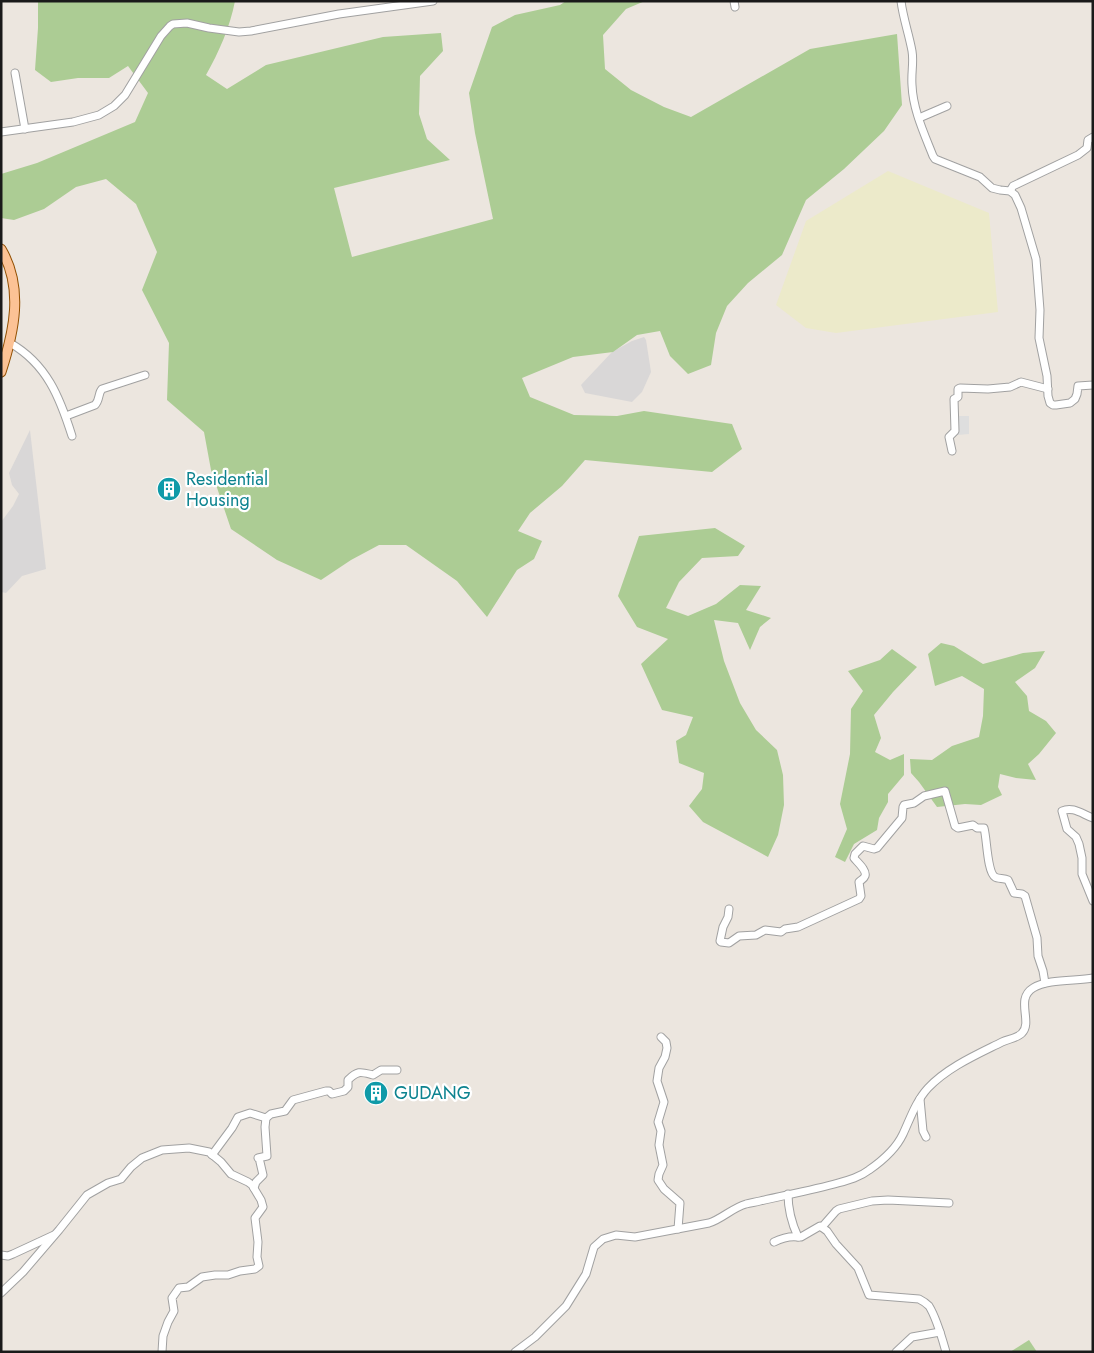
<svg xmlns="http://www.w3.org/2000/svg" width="1094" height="1353" font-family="Jost,sans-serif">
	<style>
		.residential { fill: #d9d7d7 }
		.farmland { fill: #eceaca }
		.forest { fill: #accc94 }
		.parking { fill: #dedede }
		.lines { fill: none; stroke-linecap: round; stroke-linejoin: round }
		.minor-casing { stroke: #a1a1a1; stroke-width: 9 }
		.major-casing { stroke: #914e00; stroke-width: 11 }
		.minor { stroke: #fff; stroke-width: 7 }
		.major { stroke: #fcc295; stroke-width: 9 }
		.labels { text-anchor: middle; stroke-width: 4.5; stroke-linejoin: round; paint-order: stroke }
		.culture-label { font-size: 18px; fill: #0d838f; stroke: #fff; text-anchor: start }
	</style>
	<rect width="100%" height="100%" fill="#ece6df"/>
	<g class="residential">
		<path d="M644 337 646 340 651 372 642 392 632 402 585 393 581 385 612 352 632 341Z"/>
		<path d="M30 430 46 569 22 576 6 593 1 592V522L13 506 19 494 12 485 9 473Z"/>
	</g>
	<path class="farmland" d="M888 171 989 213 998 312 836 333 806 328 776 305 806 221Z"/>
	<g class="forest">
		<path d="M38 1H235C230 27 219 52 206 75L227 89 266 65 383 37 441 33 443 51 420 76 419 114 427 139 450 160 334 188 352 257 493 219 475 133 469 93 492 27 515 15 560 5 566 1H645L626 9 603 35 605 69 631 90 664 107 691 117 810 49 897 34 902 105 884 131 844 169 806 200 782 255 748 283 727 306 716 333 711 365 688 374 670 356 660 331 637 335 613 352 573 357 522 378 530 397 574 415 617 416 644 411 732 424 742 449 712 472 585 460 562 486 530 513 518 531 542 541 534 559 517 570 487 617 457 581 406 545H379L351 560 321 580 277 560 231 529 211 470 204 432 167 400 169 343 142 290 157 252 136 204 106 179 76 187 44 209 14 220 1 218V174L37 163 135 122 148 93 128 66 109 78H78L51 82 35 70 38 28Z"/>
		<path d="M715 528 745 546 738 556 702 558 679 582 666 608 688 616 716 604 740 585 761 586 746 610 771 618 760 627 750 650 738 623 714 620 724 661 740 703 756 730 777 750 783 775 784 805 778 835 768 857 703 822 689 806 702 789 704 773 679 763 676 741 686 735 693 717 662 710 641 664 668 639 637 627 618 596 639 536Z"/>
		<path d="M941 643 954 646 983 664 1023 653 1045 651 1035 668 1015 682 1027 696 1029 711 1046 721 1056 733 1039 754 1028 764 1036 780 1016 778 1000 774 998 787 1002 795 981 805 965 804 937 807 919 782 911 773 910 759 932 760 952 746 979 737 983 716 984 689 962 676 935 686 928 654Z"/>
		<path d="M892 649 917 667 893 692 874 715 881 738 875 752 890 760 904 754V775L888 794V802L879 818 877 830 854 844 845 862 835 857 847 829 840 804 850 754 851 709 863 691 848 671 880 660Z"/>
		<path d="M1029 1340 1037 1352H1010Z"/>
	</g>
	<path class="parking" d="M959 416H969V434L958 435Z"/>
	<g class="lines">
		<g class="minor-casing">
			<g id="minor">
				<path d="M734 1 735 7"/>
				<path d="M901 1C903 18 909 34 912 51 914 62 911 73 912 85 913 110 924 133 933 156L935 159 980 177 992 188 1000 190 1010 191 1015 195 1021 208 1036 259 1040 310 1039 338 1047 376 1048 396 1050 403 1053 405H1056L1070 403 1075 399 1077 394 1078 386 1093 385"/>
				<path d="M15 73 25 129"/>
				<path d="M919 118 947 106"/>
				<path d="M1 132 73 122 99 115 114 106 125 95 161 36 170 26 173 24 187 23 209 28 239 32 251 31 339 14 433 1"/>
				<path d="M1010 191 1013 186 1078 155 1087 148 1088 140 1093 137"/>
				<path d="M10 343C47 364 60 398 72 436"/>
				<path d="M66 416 95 405C100 400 98 393 102 389L145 375"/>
				<path d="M952 451 949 437 955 431 954 399 958 397V389L960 388 988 389 1010 387 1021 382 1048 389"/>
				<path d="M1093 818C1082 814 1073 806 1062 811L1067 829 1076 837 1079 844 1082 858V874L1093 901"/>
				<path d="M729 909 728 917 723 927 720 941 721 942 729 943 739 936 756 935 765 930 781 932 785 929 798 927 859 899 861 896 859 882C861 880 864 879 865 876 867 870 857 862 854 858L855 854 863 846 874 849 877 848 902 818 903 807 904 805 914 803 924 796 945 791 955 826 958 828 973 825 977 828H984C987 838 987 872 995 877 998 879 1004 878 1008 880L1014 893 1022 894 1025 896 1037 938 1038 956 1043 971 1045 983"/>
				<path d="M661 1037 666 1042 667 1048 665 1057 659 1068 657 1081 664 1102 658 1122 661 1131 659 1145 663 1165 659 1174 658 1180 664 1189 680 1203 678 1229"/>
				<path d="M920 1099 923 1131 926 1137"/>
				<path d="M212 1155 232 1128 238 1117 250 1113 266 1118 271 1114 285 1111 293 1100 326 1091H329L332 1094 344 1091 348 1087V1080C358 1070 361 1072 373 1075L381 1070H397"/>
				<path d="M258 1158 267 1156 265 1127 266 1118"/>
				<path d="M254 1188 256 1182 263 1175 260 1162"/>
				<path d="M788 1194C788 1209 792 1224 798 1237H801L820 1226 827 1231 836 1244 858 1268 869 1295 919 1299C923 1301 926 1303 929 1306 937 1319 942 1338 946 1352"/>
				<path d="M822 1227 836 1211 839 1209 872 1201 888 1200 949 1203"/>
				<path d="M774 1242C782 1238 790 1236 798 1237"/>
				<path d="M1 1255 8 1256 13 1254 54 1235"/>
				<path d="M1 1293 23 1272 59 1230 87 1195 108 1183 121 1179 131 1167 142 1158 162 1150 189 1148 209 1152 221 1162 231 1174 248 1182 252 1185 261 1200 263 1207 255 1218 258 1242 257 1257 259 1266 255 1269 240 1271 228 1275H215L202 1277 188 1287 179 1288 172 1298 174 1311 168 1322 163 1336 162 1352"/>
				<path d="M515 1352 535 1337 566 1306 586 1274 594 1247 603 1239 616 1235 635 1237 709 1223C722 1219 732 1208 746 1204 750 1203 756 1202 760 1201 786 1195 813 1190 838 1183 849 1180 860 1177 869 1170 882 1161 896 1149 903 1134 910 1119 916 1101 928 1088 948 1067 976 1055 1002 1042 1008 1039 1018 1038 1022 1033 1033 1022 1015 999 1033 988 1047 979 1076 981 1093 978"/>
				<path d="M896 1352 912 1337 940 1332"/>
			</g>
		</g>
		<g class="major-casing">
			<path id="major" d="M1 249C24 288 14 332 1 372"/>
		</g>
		<use href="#minor" class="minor"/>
		<use href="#major" class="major"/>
	</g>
	<defs>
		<g id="building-disc" transform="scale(1.25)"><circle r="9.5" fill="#0f9aa8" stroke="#fff"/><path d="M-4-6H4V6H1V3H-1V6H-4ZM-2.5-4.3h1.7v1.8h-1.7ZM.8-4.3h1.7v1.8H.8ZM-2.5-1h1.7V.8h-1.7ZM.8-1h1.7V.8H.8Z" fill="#fff"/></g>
	</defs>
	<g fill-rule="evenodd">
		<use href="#building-disc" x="169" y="489"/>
		<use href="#building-disc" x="376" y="1093"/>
	</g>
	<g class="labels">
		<g class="culture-label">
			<text x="186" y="485">Residential<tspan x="186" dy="21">Housing</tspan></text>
			<text x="394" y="1099">GUDANG</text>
		</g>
	</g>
	<rect width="1094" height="1353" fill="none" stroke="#1a1a1a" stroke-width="5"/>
</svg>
